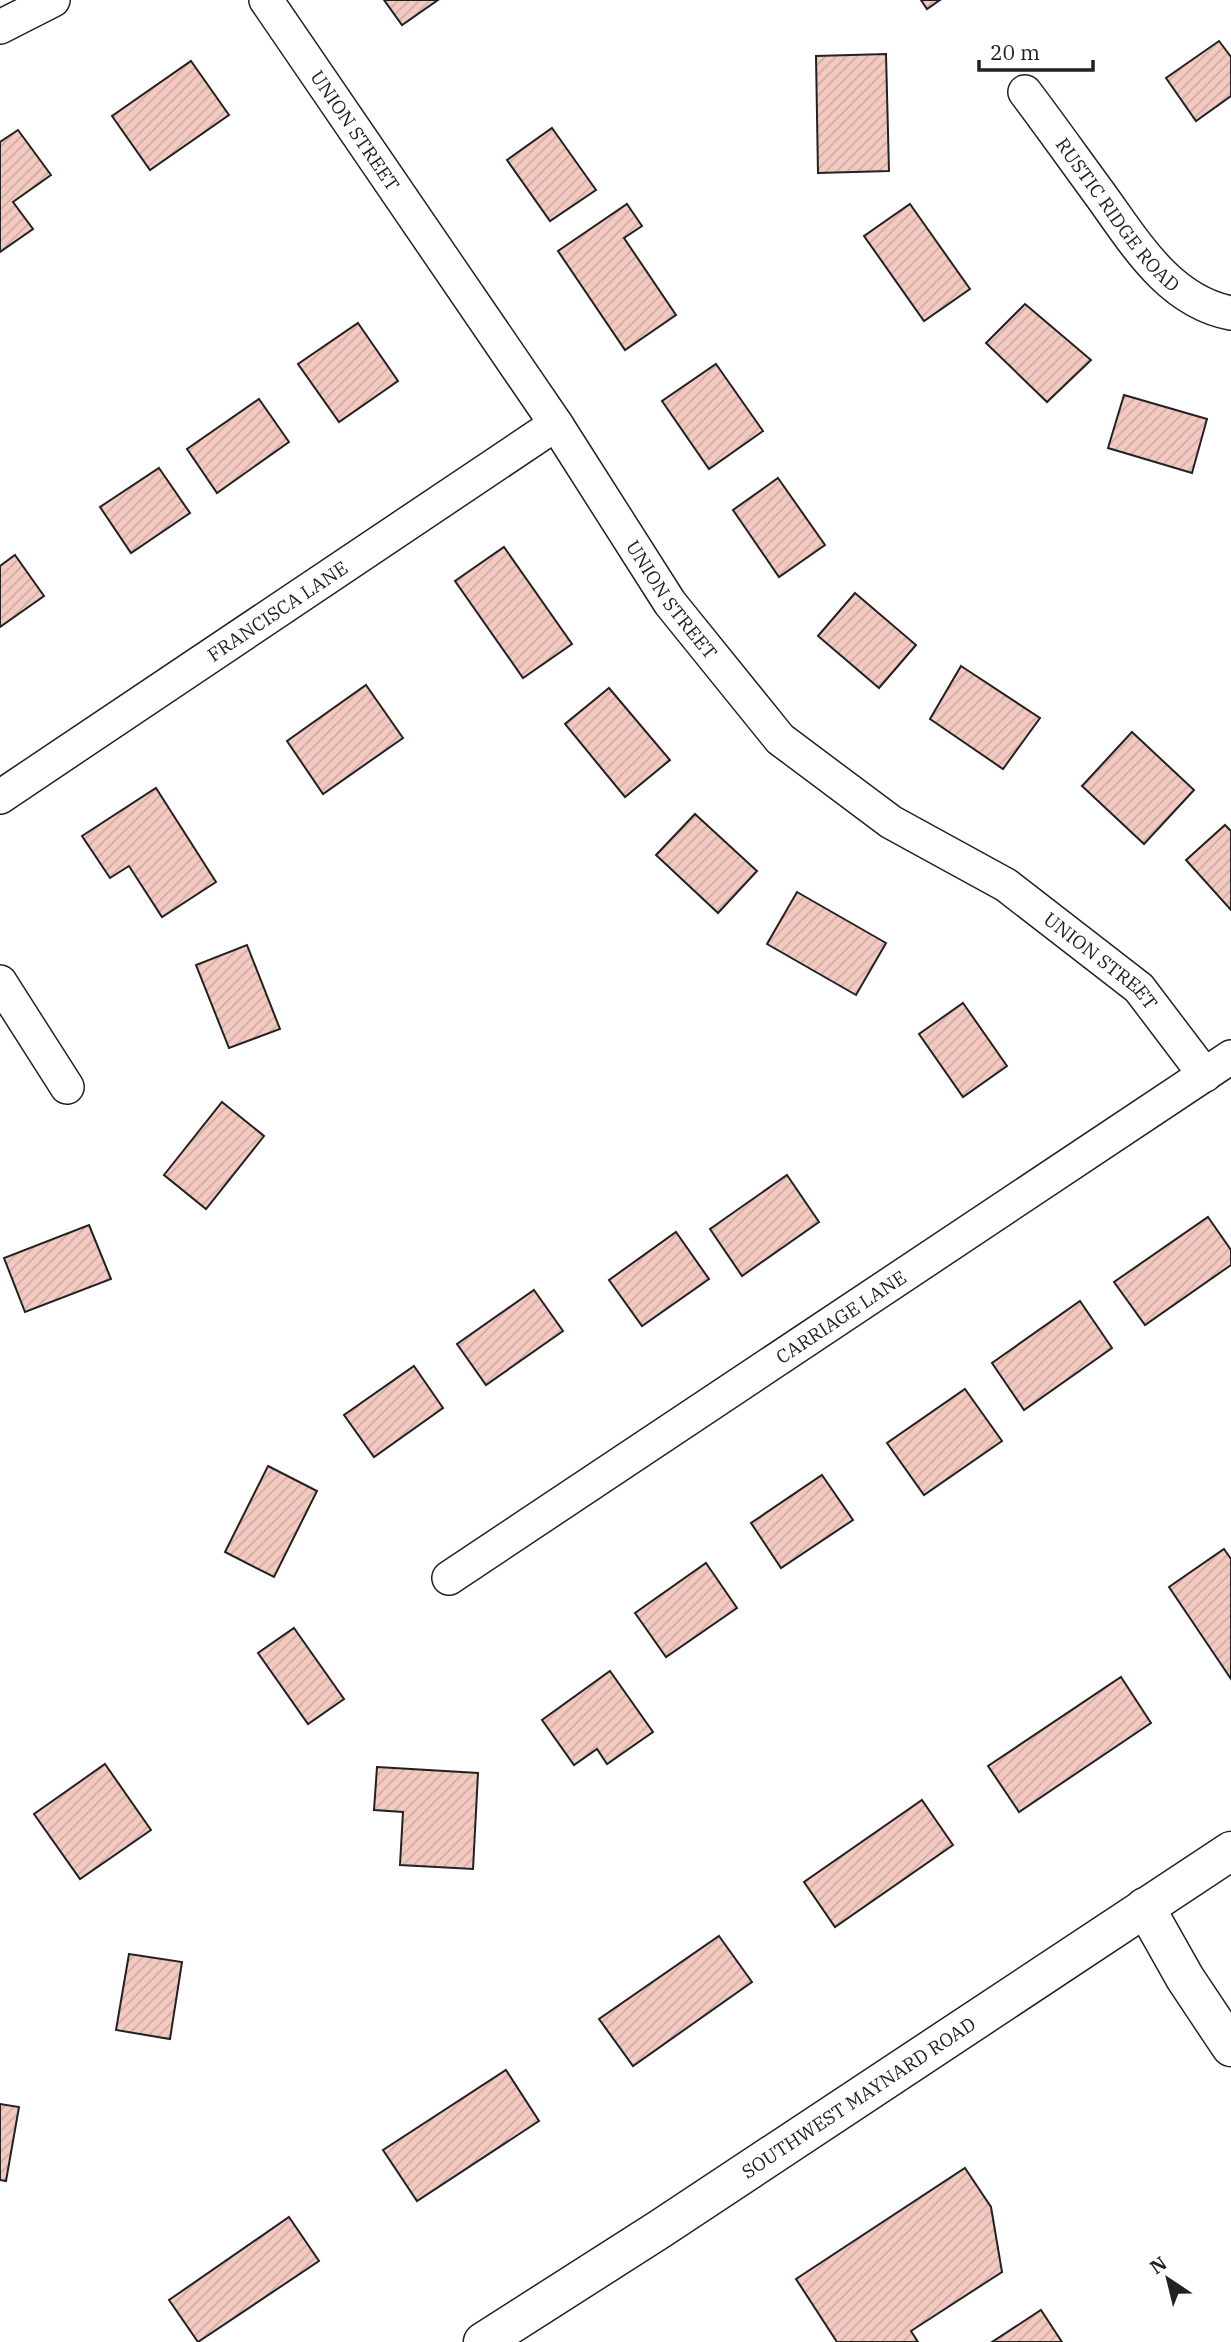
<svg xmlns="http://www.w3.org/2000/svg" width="1231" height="2342" font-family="'IBM Plex Serif',serif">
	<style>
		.building { fill: url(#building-hatch); stroke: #222; stroke-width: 2 }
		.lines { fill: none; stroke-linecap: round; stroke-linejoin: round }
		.street-casing { stroke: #222; stroke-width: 36 }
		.secondary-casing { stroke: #222; stroke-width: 41 }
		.primary-casing { stroke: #222; stroke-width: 41 }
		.street { stroke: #fff; stroke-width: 33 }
		.secondary { stroke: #fff; stroke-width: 38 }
		.primary { stroke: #fff; stroke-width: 38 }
		.labels { text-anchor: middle; stroke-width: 5; stroke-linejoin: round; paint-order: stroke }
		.street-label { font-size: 19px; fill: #222; stroke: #fff }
	</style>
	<defs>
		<pattern id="building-hatch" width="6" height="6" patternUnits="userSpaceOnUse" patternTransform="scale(1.75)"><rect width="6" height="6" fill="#f3c9c0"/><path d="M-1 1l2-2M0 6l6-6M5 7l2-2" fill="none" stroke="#d0aca5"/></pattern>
	</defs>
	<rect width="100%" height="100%" fill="#fff"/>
	<g class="building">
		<path d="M384 0H438L402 25Z"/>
		<path d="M921 0H940L927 9Z"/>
		<path d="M1219 41 1231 57V96L1196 121 1166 78Z"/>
		<path d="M886 54 889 171 818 173 816 56Z"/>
		<path d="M191 61 229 115 150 170 112 116Z"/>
		<path d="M552 128 596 190 550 221 507 160Z"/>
		<path d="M18 130 51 175 13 202 33 229 0 252V142Z"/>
		<path d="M627 204 642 226 624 238 676 315 625 350 558 251Z"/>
		<path d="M910 204 970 289 924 321 864 236Z"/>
		<path d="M1025 304 1091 360 1047 402 986 343Z"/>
		<path d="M358 323 398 381 339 422 298 364Z"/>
		<path d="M716 364 763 431 709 469 662 401Z"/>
		<path d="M1124 395 1207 419 1192 473 1108 448Z"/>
		<path d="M259 399 289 442 217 493 187 449Z"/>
		<path d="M159 468 190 513 131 553 100 507Z"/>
		<path d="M778 478 825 545 779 577 733 510Z"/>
		<path d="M504 547 572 644 523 678 455 581Z"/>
		<path d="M15 555 44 596 0 627V566Z"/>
		<path d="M855 593 916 645 879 688 818 636Z"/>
		<path d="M961 666 1040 718 1003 769 930 719Z"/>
		<path d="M366 685 403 738 323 794 287 741Z"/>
		<path d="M609 688 670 760 625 797 565 724Z"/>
		<path d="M1132 732 1194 790 1144 844 1082 786Z"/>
		<path d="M156 788 216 882 162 917 129 866 110 878 82 836Z"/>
		<path d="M695 814 757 871 718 913 656 855Z"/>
		<path d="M1225 825 1231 831V910L1186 860Z"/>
		<path d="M797 892 886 943 856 995 767 944Z"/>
		<path d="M247 945 280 1029 229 1048 196 965Z"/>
		<path d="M963 1003 1007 1066 963 1097 919 1034Z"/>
		<path d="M222 1102 264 1136 206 1209 164 1175Z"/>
		<path d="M787 1175 819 1222 742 1276 710 1229Z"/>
		<path d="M1208 1217 1231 1250V1265L1145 1325 1114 1282Z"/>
		<path d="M89 1225 111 1279 25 1312 4 1258Z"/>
		<path d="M676 1232 709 1279 642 1326 609 1280Z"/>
		<path d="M534 1290 563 1331 486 1385 457 1344Z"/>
		<path d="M1080 1301 1112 1348 1024 1410 992 1363Z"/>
		<path d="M414 1366 443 1408 374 1457 344 1415Z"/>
		<path d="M965 1389 1002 1441 924 1495 887 1443Z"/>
		<path d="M268 1466 317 1491 274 1577 225 1552Z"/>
		<path d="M822 1475 853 1520 781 1568 751 1523Z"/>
		<path d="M1224 1549 1231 1559V1679L1169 1587Z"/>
		<path d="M706 1563 737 1608 666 1657 635 1613Z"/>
		<path d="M294 1628 344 1699 308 1724 258 1653Z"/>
		<path d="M610 1671 653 1732 607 1764 597 1749 574 1765 542 1720Z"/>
		<path d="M1121 1677 1151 1723 1019 1812 988 1766Z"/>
		<path d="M105 1764 151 1830 80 1879 34 1814Z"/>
		<path d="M377 1767 478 1773 473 1869 400 1865 403 1812 374 1810Z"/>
		<path d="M922 1800 953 1845 835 1927 804 1882Z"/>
		<path d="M719 1936 752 1982 633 2066 599 2019Z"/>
		<path d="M129 1954 182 1962 170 2039 116 2030Z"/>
		<path d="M506 2070 539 2121 417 2201 383 2150Z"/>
		<path d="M0 2104 19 2107 6 2181 0 2180Z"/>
		<path d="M965 2168 991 2207 1002 2272 911 2331 918 2342H837L796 2279Z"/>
		<path d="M289 2217 319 2261 198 2342 169 2300Z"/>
		<path d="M1041 2310 1062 2342H992Z"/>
	</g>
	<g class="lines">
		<g class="street-casing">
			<g id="street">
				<path id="s1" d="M266 0 556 424 670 603 780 739 891 822 1006 885 1139 988 1205 1075"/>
				<path d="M0 27 53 0"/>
				<path id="s2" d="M1025 92C1050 125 1074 159 1099 193 1134 241 1168 301 1231 313"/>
				<path id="s3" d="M0 797 556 424"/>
				<path d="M0 982 67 1087"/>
				<path id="s4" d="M449 1578 1231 1057"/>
			</g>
		</g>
		<g class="secondary-casing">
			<path id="secondary" d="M1145 1907 1185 1978 1231 2047"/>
		</g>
		<g class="primary-casing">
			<g id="primary">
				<path id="s5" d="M483 2342 660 2229 1231 1851"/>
			</g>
		</g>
		<use href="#street" class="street"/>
		<use href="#secondary" class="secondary"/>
		<use href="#primary" class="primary"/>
	</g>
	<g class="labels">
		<g class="street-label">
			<text dy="7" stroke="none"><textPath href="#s1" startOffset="158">UNION STREET</textPath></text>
			<text dy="7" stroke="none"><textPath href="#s2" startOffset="154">RUSTIC RIDGE ROAD</textPath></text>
			<text dy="7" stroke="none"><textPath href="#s1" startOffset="724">UNION STREET</textPath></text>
			<text dy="7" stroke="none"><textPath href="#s3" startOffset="334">FRANCISCA LANE</textPath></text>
			<text dy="7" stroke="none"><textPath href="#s1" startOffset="1292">UNION STREET</textPath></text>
			<text dy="7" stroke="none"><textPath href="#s4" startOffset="471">CARRIAGE LANE</textPath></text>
			<text dy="7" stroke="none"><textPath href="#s5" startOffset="448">SOUTHWEST MAYNARD ROAD</textPath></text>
		</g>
	</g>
	<g transform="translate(1168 2279) rotate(325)" stroke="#ffffff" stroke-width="5" paint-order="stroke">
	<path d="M0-5L12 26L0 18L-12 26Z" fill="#222222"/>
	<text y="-10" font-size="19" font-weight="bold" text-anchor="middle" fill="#222222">N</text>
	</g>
	<path d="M979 60v10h114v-10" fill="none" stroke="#222222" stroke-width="3.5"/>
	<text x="990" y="60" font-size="21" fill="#222222" stroke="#ffffff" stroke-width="5" paint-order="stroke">20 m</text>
</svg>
